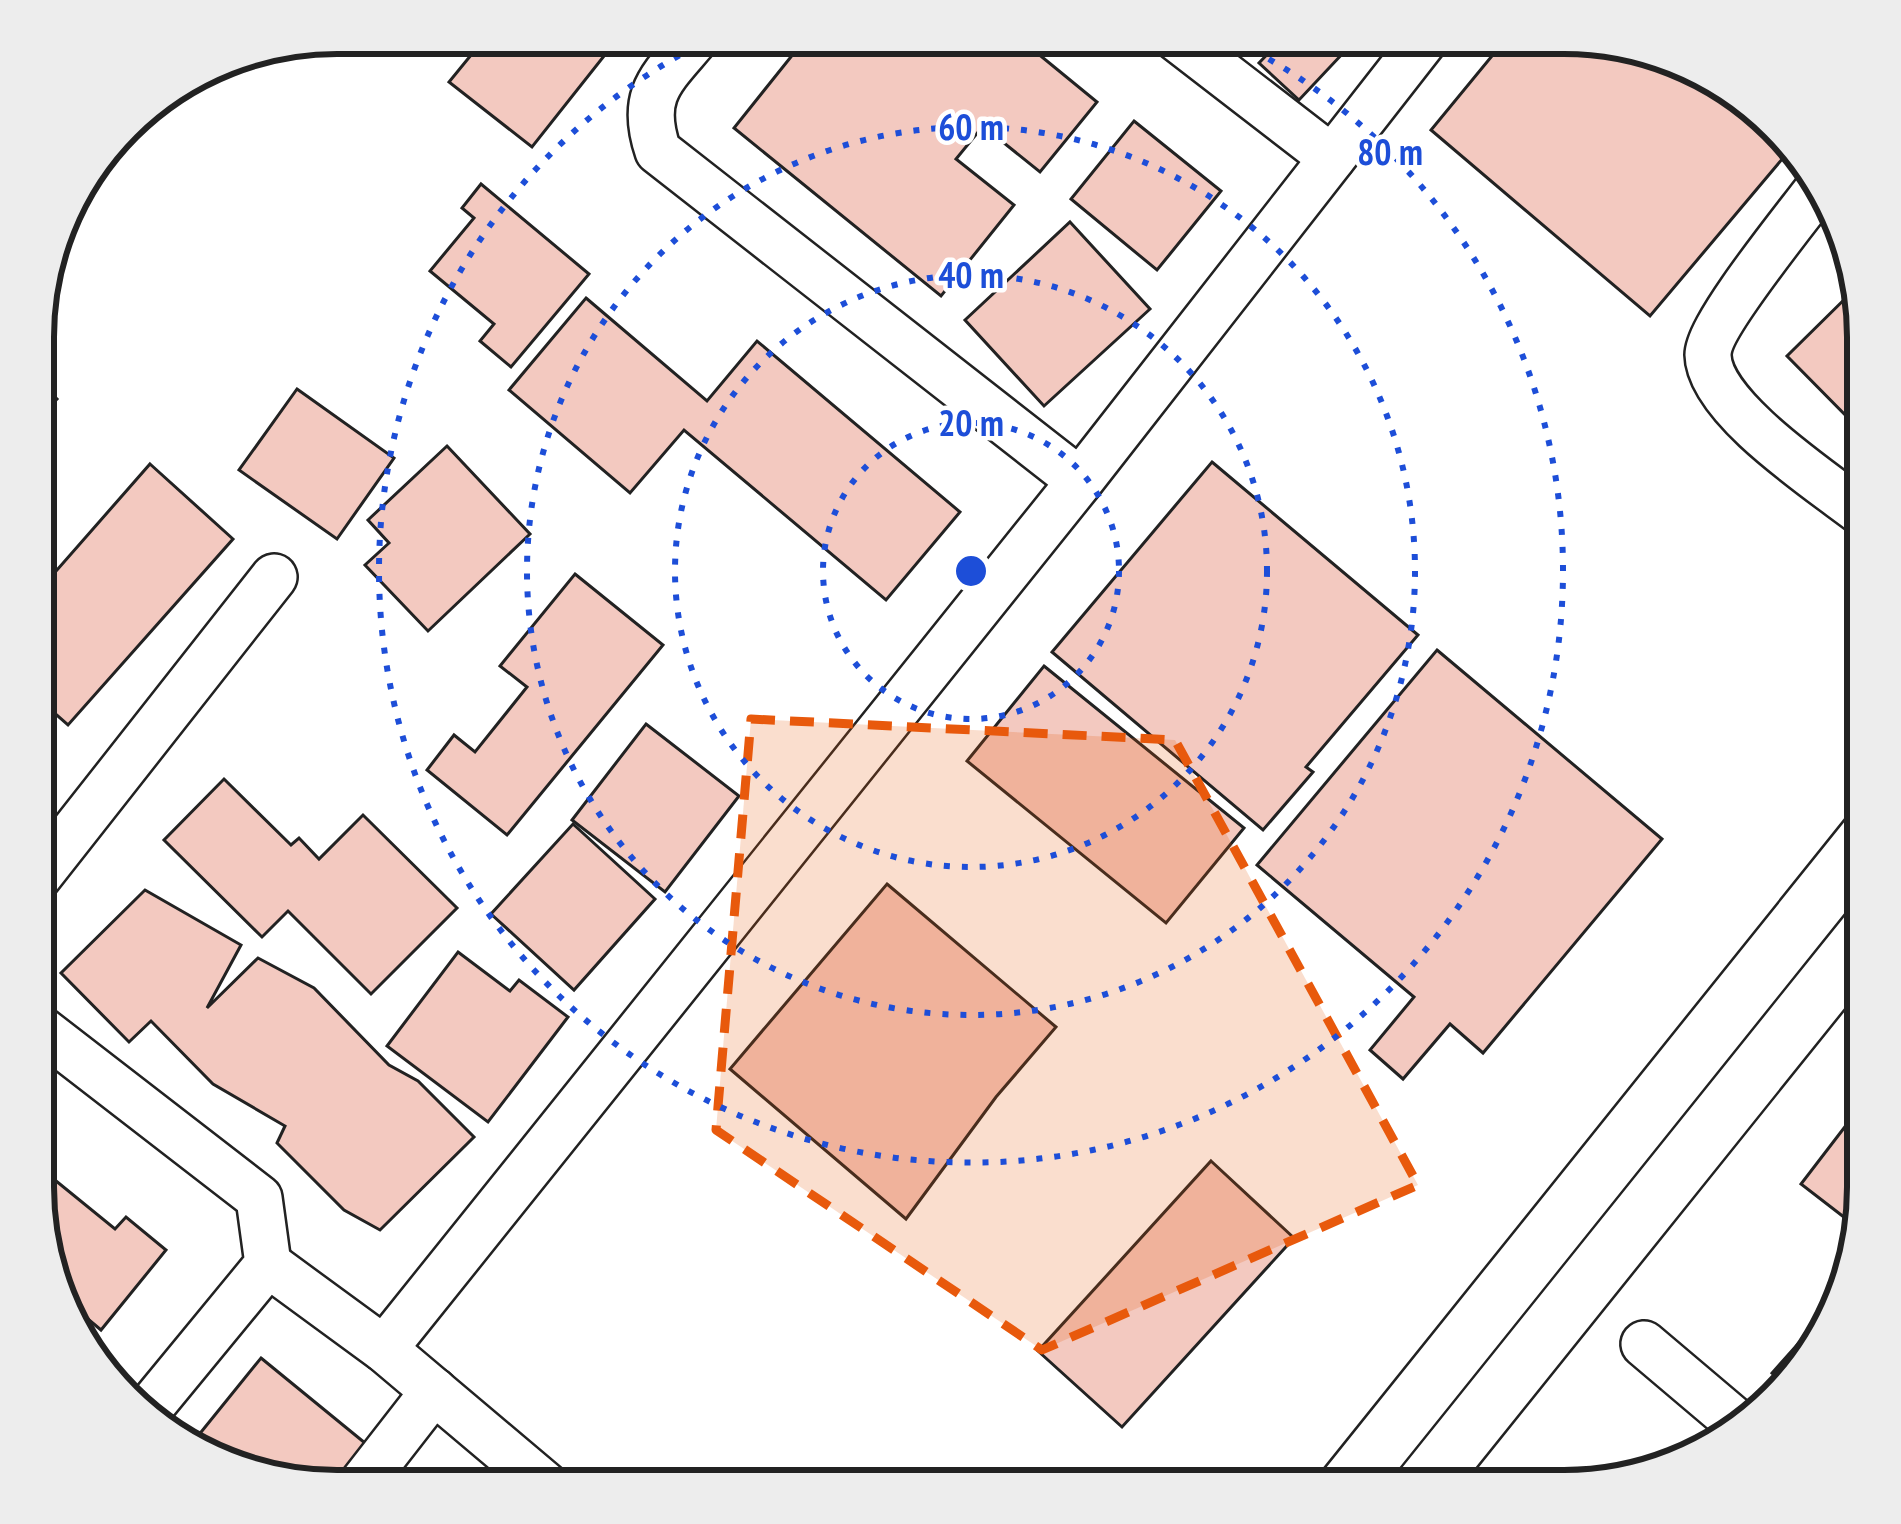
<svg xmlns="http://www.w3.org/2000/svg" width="1901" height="1524" font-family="'PT Sans Narrow',sans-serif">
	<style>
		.building { fill: #f3c9c0; stroke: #222; stroke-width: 3 }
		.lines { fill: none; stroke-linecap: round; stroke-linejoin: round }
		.minor-casing { stroke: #222; stroke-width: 50 }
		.tertiary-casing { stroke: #222; stroke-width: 62 }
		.minor { stroke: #fff; stroke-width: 45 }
		.tertiary { stroke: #fff; stroke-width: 57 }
		.marked { fill: #e8590c; fill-opacity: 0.2; stroke: #e8590c; stroke-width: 9; stroke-dasharray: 24 15; stroke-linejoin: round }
		.ring { fill: none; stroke: #1d4ed8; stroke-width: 6; stroke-dasharray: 6 12 }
		.rim { fill: none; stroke: #222; stroke-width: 6 }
		.centre { fill: #1d4ed8; stroke: #fff; stroke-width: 6 }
		.ring-label { font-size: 36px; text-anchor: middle; font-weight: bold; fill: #1d4ed8; stroke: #fff; stroke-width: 9; stroke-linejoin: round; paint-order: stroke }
	</style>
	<rect width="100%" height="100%" fill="#fff"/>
	<g class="building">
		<path d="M489 33H585L608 51 532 147 449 82Z"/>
		<path d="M810 33H1025L1020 39 1097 102 1040 172 983 126 956 159 1014 205 941 296 734 128Z"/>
		<path d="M1273 33 1361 34 1299 100 1259 63 1281 40Z"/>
		<path d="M1510 34H1583L1681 56 1778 122 1794 145 1650 316 1431 130Z"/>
		<path d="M1134 121 1221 191 1157 270 1071 199Z"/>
		<path d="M481 184 589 274 511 367 480 341 494 324 430 271 474 218 462 208Z"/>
		<path d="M1070 222 1150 309 1044 406 965 320Z"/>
		<path d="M1858 286 1868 337V438L1787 356Z"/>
		<path d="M586 298 707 401 757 341 960 512 886 600 684 430 630 493 509 390Z"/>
		<path d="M36 379 57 399 35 421Z"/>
		<path d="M297 389 394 458 337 539 239 470Z"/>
		<path d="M447 446 530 534 428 631 365 565 389 543 368 520Z"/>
		<path d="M1212 462 1418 635 1306 767 1313 772 1263 830 1052 652Z"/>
		<path d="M150 464 233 539 68 725 35 696V595Z"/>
		<path d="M575 574 663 645 507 835 427 770 454 735 475 752 527 687 500 666Z"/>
		<path d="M1437 650 1662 839 1483 1053 1450 1024 1403 1079 1370 1050 1414 997 1257 865Z"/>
		<path d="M1044 666 1244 828 1166 923 967 761Z"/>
		<path d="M646 724 739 796 665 892 572 820Z"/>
		<path d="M224 779 291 845 299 838 319 859 363 815 457 908 371 994 288 911 262 937 164 840Z"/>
		<path d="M573 824 655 899 574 990 491 914Z"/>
		<path d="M887 884 1056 1027 996 1097 906 1219 730 1069Z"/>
		<path d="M145 890 241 945 207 1008 258 958 314 988 389 1065 418 1081 474 1137 380 1230 344 1210 277 1143 285 1126 213 1084 151 1021 129 1042 61 973Z"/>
		<path d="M458 952 510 991 519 980 568 1017 488 1122 387 1046Z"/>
		<path d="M1867 1098V1207L1862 1231 1801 1184Z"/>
		<path d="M1211 1161 1294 1238 1122 1427 1038 1351Z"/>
		<path d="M34 1163 115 1229 126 1217 166 1250 101 1330 57 1293 34 1207Z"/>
		<path d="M1848 1288 1845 1304 1789 1388 1772 1373Z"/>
		<path d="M261 1358 376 1452 344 1490H318L220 1468 189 1447Z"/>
	</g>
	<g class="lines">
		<g class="minor-casing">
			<g id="minor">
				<path d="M700 33C664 77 638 92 658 151L1080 481"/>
				<path d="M1170 33 1332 158"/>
				<path d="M1821 185C1799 215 1708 325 1708 355 1709 409 1826 484 1868 517"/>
				<path d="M34 882 274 577"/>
				<path d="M34 1024 259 1198 268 1264 143 1416"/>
				<path d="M268 1264 384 1349 551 1490"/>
				<path d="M1644 1344 1742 1427"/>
				<path d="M384 1349 1080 481 1429 34"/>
				<path d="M357 1490 434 1391"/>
			</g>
		</g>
		<g class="tertiary-casing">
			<g id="tertiary">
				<path d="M1344 1491 1868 838"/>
				<path d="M1420 1491 1868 933"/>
			</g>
		</g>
		<use href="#minor" class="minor"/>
		<use href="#tertiary" class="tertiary"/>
	</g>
	<path class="marked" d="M751 719 1175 740 1418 1185 1042 1350 716 1130Z"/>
	<g class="ring">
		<circle cx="971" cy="571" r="148"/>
		<circle cx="971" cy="571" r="296"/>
		<circle cx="971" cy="571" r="444"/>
		<path d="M1221 34A592 592 0 1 1 721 34"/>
	</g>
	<path d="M0 0H1901V1524H0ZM337 54H1564A283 283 0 0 1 1847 337V1187A283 283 0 0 1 1564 1470H337A283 283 0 0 1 54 1187V337A283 283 0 0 1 337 54Z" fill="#ededed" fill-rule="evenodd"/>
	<path class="rim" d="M337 54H1564A283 283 0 0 1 1847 337V1187A283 283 0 0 1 1564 1470H337A283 283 0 0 1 54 1187V337A283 283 0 0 1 337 54Z"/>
	<circle cx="971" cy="571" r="18" class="centre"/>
	<g class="ring-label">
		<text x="971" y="140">60 m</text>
		<text x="1390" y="165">80 m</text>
		<text x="971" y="288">40 m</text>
		<text x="971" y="436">20 m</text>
	</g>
</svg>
